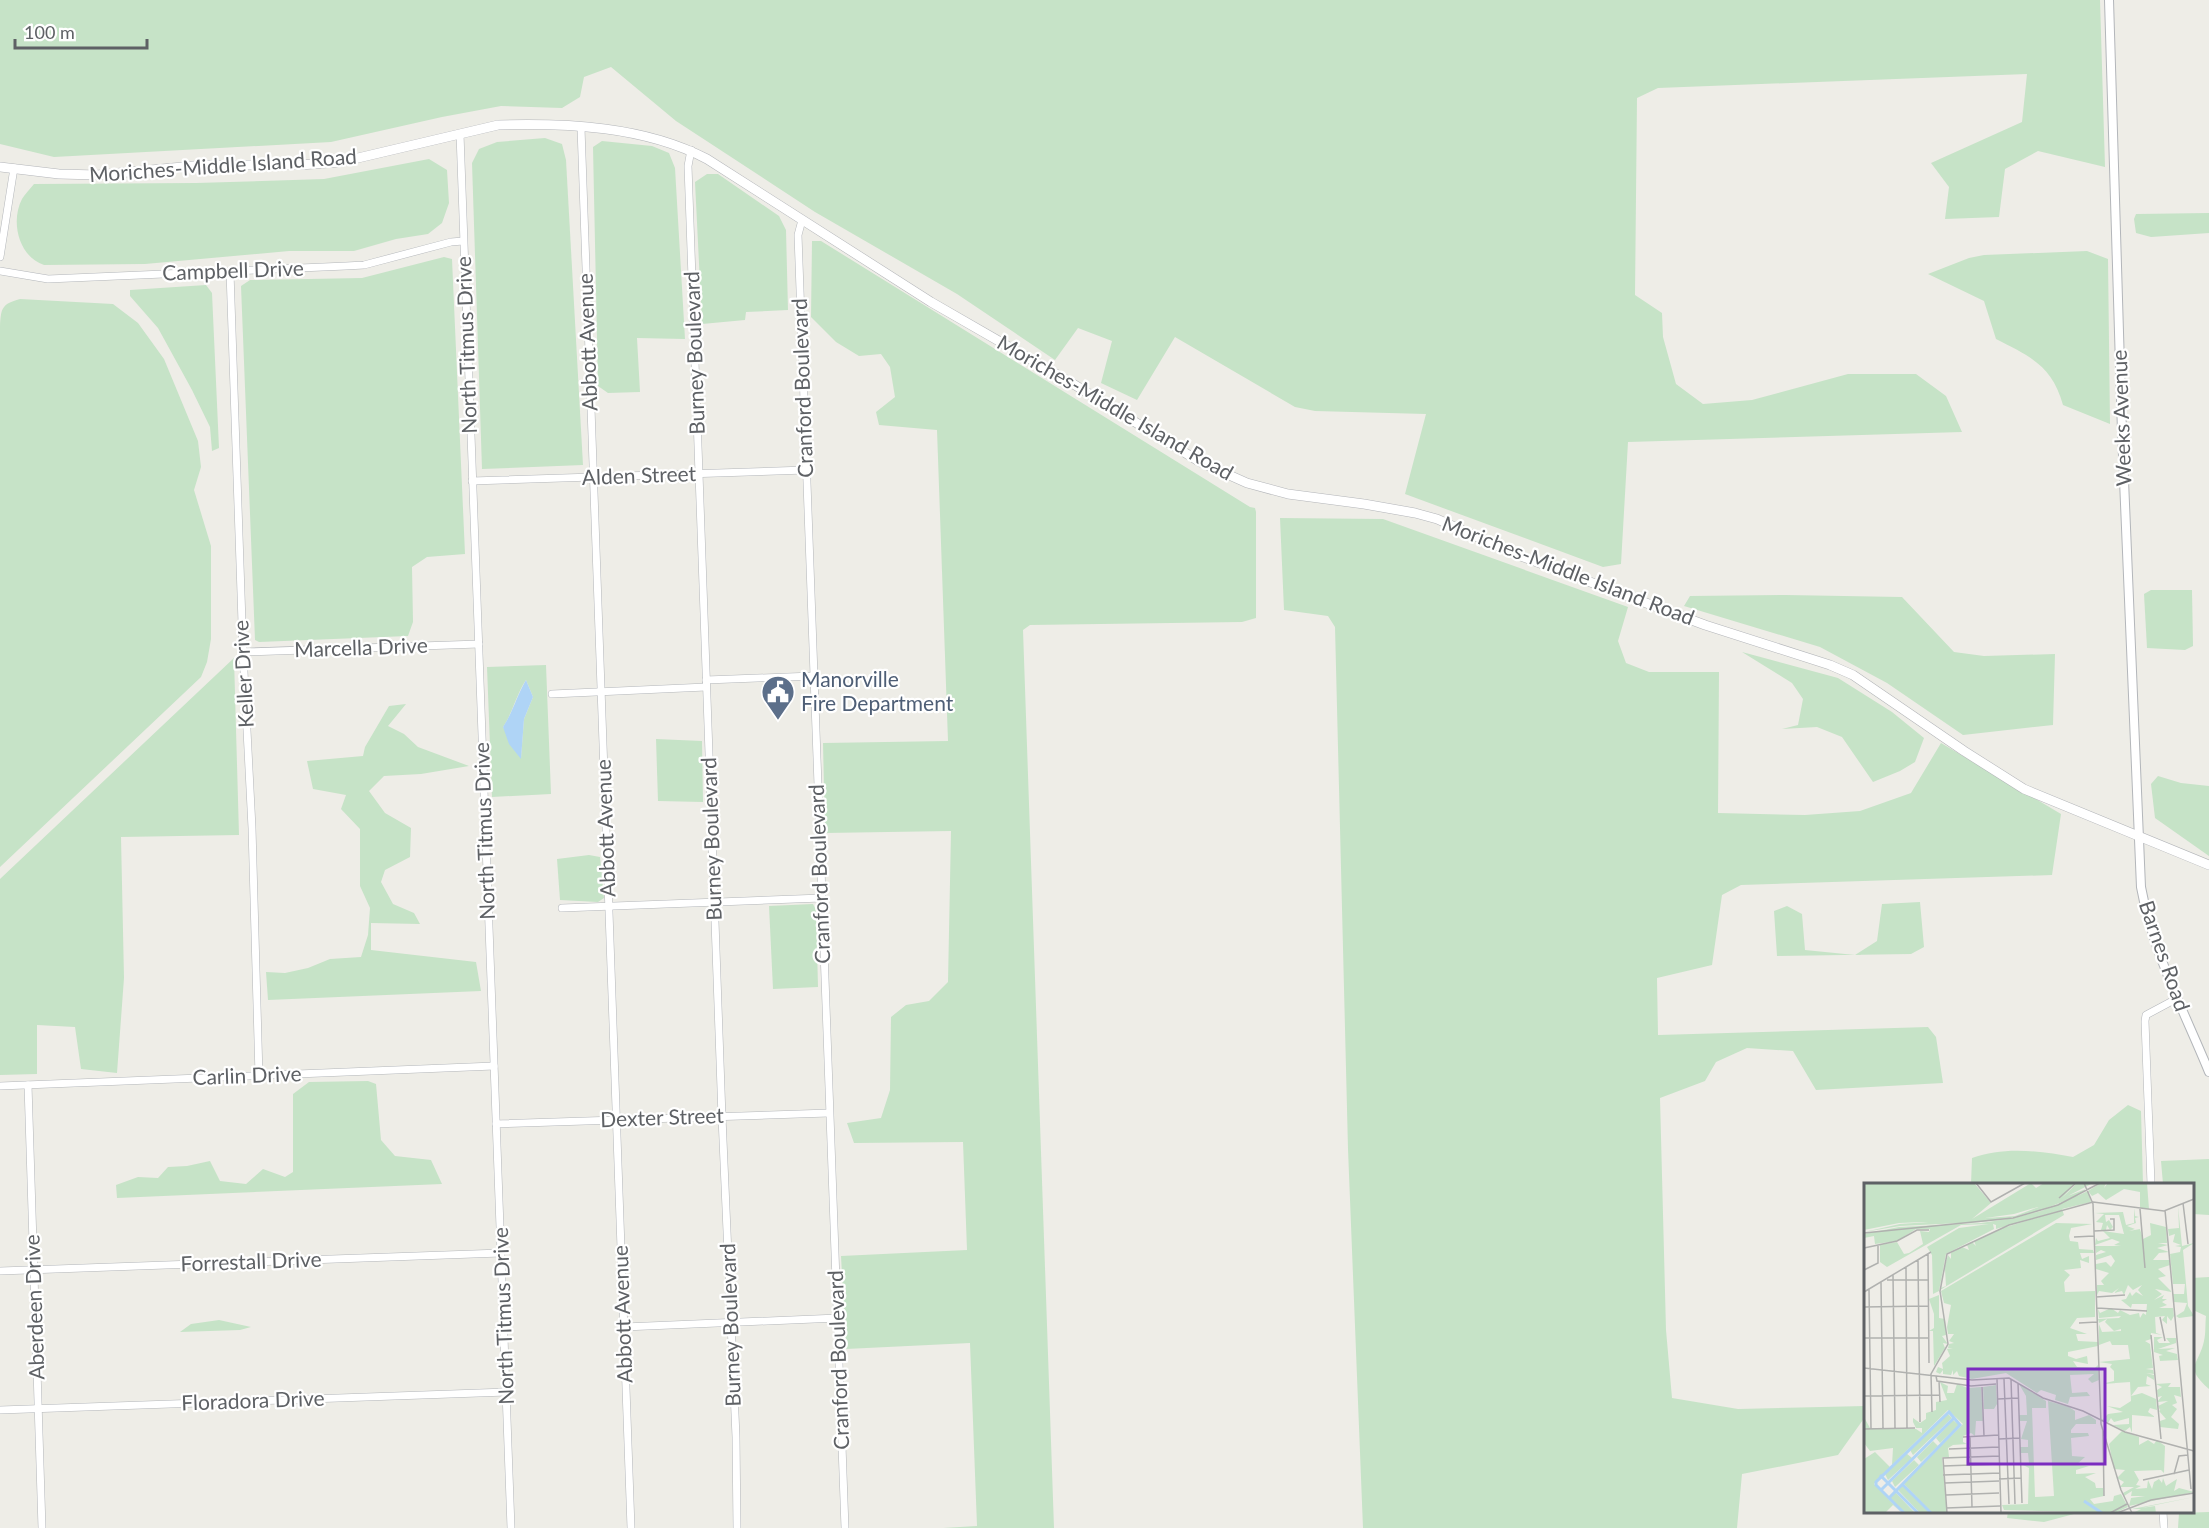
<svg xmlns="http://www.w3.org/2000/svg" width="2209" height="1528" font-family="Lato,sans-serif">
	<style>
		.green { fill: #c6e3c7; fill-rule: evenodd }
		.water { fill: #afd4f6 }
		.lines { fill: none; stroke-linecap: round; stroke-linejoin: round }
		.minor-casing { stroke: #b3b6ba; stroke-width: 8 }
		.tertiary-casing { stroke: #b3b6ba; stroke-width: 10 }
		.secondary-casing { stroke: #b3b5b9; stroke-width: 10 }
		.minor { stroke: #fff; stroke-width: 7 }
		.tertiary { stroke: #fff; stroke-width: 8 }
		.secondary { stroke: #fff; stroke-width: 9 }
		.labels { text-anchor: middle; stroke-width: 4.5; stroke-linejoin: round; paint-order: stroke }
		.street-label { font-size: 21px; fill: #5e6165; stroke: #fff }
		.service-label { font-size: 21px; fill: #4e5e75; stroke: #fff; text-anchor: start }
		.inset-river { fill: none; stroke: #afd4f6; stroke-width: 3 }
		.inset-road { fill: none; stroke: #b0b1af; stroke-width: 1.5 }
		.view { fill: #7b2cbf; fill-opacity: 0.15; stroke: #7b2cbf; stroke-width: 3 }
		.inset-edge { fill: none; stroke: #5e6165; stroke-width: 3 }
	</style>
	<rect width="100%" height="100%" fill="#eeede7"/>
	<g class="green">
		<path d="M0 0H2100L2105 167 2038 151 2005 169 1999 217 1945 219 1949 187 1931 163 2022 122 2027 74 1658 88 1637 98 1635 295 1662 313 1663 337 1676 384 1703 404 1752 400 1848 374H1916L1946 396 1962 432 1628 442 1621 564 1603 567 1405 494 1426 414 1315 411 1295 407 1175 337 1137 400 1101 383 1112 341 1078 328 1055 360 957 294 815 212 676 121 611 67 584 77 580 97 562 108 501 106 442 117 331 142 54 157 0 144Z"/>
		<path d="M545 138 562 144 566 160 583 465 482 469 472 163 479 149 497 142Z"/>
		<path d="M602 141 652 146 669 153 675 168 685 339 637 338 640 392 608 393 598 386 593 147Z"/>
		<path d="M429 159 447 170 449 203 442 223 428 234 396 239 354 251H289L145 264 44 265C19 257 10 222 22 199 25 194 30 189 34 184L196 183 324 179Z"/>
		<path d="M707 174H718L779 216 786 230 788 310 746 312 745 320 702 324 695 182Z"/>
		<path d="M2209 213V233L2151 237 2136 233 2134 219 2136 214Z"/>
		<path d="M812 241H821L1250 507 1255 508 1256 512V618L1242 622 1030 625 1023 630 1054 1528H943L977 1526 970 1343 846 1349 841 1256 967 1250 963 1142 854 1143 847 1123 881 1118 890 1090 891 1017 906 1005 929 1001 948 982 951 831 825 833 823 743 948 741 937 430 879 425 876 412 895 397 890 367 881 354 859 356 836 342 811 317Z"/>
		<path d="M2087 251 2108 259 2110 424 2063 405C2052 365 2029 356 1996 339L1984 301 1928 274 1969 258 1984 255Z"/>
		<path d="M444 257 452 259 465 554 427 557 412 567 413 622 408 636 259 642 255 640 241 286 250 280 362 278Z"/>
		<path d="M206 285 212 293 219 448 212 451 210 427 192 390 158 328 130 296V290Z"/>
		<path d="M20 299 113 304 138 323 164 359 198 441 201 467 194 490 211 546V639L207 662 201 677 0 867V327C1 309 1 304 20 299Z"/>
		<path d="M1280 518 1383 519 1628 607 1618 641 1626 663 1649 672H1719L1718 813 1805 815 1860 811 1911 793 1941 743 2061 814 2052 875 1741 885 1722 895 1712 965 1657 978 1658 1035 1928 1027 1936 1037 1943 1083 1816 1090 1793 1051 1747 1048 1716 1062 1705 1081 1660 1098 1666 1330 1672 1398 1738 1409 1865 1406V1417L1838 1455 1742 1474 1737 1528H1363L1348 1149 1335 627 1328 616 1284 610Z"/>
		<path d="M2151 590H2192L2193 646 2185 650 2147 648 2144 594Z"/>
		<path d="M1786 595 1902 597 1954 652 1984 656 2055 654 2053 725 1963 735 1887 683 1820 647 1684 606 1690 596Z"/>
		<path d="M1742 652 1838 678 1892 712 1924 738 1915 762 1900 771 1873 782 1842 737 1817 727 1782 729 1798 725 1803 699 1792 683Z"/>
		<path d="M234 658 239 835 121 837 124 978 117 1073 81 1069 75 1027 37 1025V1074L0 1075V879Z"/>
		<path d="M546 665 551 794 492 797 487 667ZM526 680 533 697 524 719 521 758 503 727C513 712 516 695 526 680Z"/>
		<path d="M406 704 388 726 404 734 418 747 469 766 421 774 384 776 369 791 385 813 411 828 410 857 385 870 381 882 393 904 414 913 420 924 371 923V950L476 962 481 991 268 1000 266 972 285 973 308 968 330 959 361 957 368 935 370 908 360 886V829L341 809 346 795 313 789 307 761 363 756 365 747 389 706Z"/>
		<path d="M656 739 702 741 703 802 658 801Z"/>
		<path d="M2158 776 2181 783 2209 786V856L2155 818 2151 784Z"/>
		<path d="M589 855 600 857 604 898 598 902 560 900 557 859Z"/>
		<path d="M1920 902 1924 947 1911 954 1777 956 1774 911 1787 906 1802 914 1805 950 1855 955 1877 941 1882 904Z"/>
		<path d="M813 904 816 910 818 987 773 989 769 906Z"/>
		<path d="M368 1081 376 1084 381 1140 395 1156 431 1160 442 1184 117 1198 116 1185 138 1177 158 1178 168 1167 187 1166 210 1161 220 1181 246 1184 263 1169 285 1177 293 1172V1094L309 1082Z"/>
		<path d="M2128 1105 2141 1111 2143 1184H1971L1972 1158C2004 1146 2041 1151 2073 1157L2094 1145 2109 1120Z"/>
		<path d="M2209 1159V1215L2193 1214 2192 1184H2163L2161 1161Z"/>
		<path d="M2209 1277V1389C2183 1366 2199 1365 2204 1341 2206 1333 2205 1324 2206 1316L2193 1310 2192 1278Z"/>
		<path d="M219 1320 251 1327 240 1330 180 1332 191 1324Z"/>
		<path d="M2008 1512H2074V1514L2044 1522 2007 1518Z"/>
		<path d="M2209 1512V1528H2178L2179 1513Z"/>
	</g>
	<path class="water" d="M526 680 533 697 524 719 521 759 509 744 503 727C513 712 517 695 526 680Z"/>
	<g class="lines">
		<g class="minor-casing">
			<g id="minor">
				<path d="M581 128 631 1528"/>
				<path d="M460 134 511 1528"/>
				<path d="M691 150 688 166 722 1117 736 1437 737 1528"/>
				<path d="M802 220 798 235 845 1528"/>
				<path d="M0 257 14 168"/>
				<path d="M0 271 48 279 346 266 364 265 451 242 463 241"/>
				<path d="M230 272 243 652 252 828 259 1076"/>
				<path d="M472 481 806 470"/>
				<path d="M243 652 479 644"/>
				<path d="M706 680 813 676"/>
				<path d="M552 694 706 687"/>
				<path d="M562 908 822 898"/>
				<path d="M28 1085 42 1528"/>
				<path d="M0 1086 494 1066"/>
				<path d="M496 1124 829 1113"/>
				<path d="M2151 1184 2145 1021 2146 1015 2176 999"/>
				<path d="M0 1271 501 1253"/>
				<path d="M624 1327 838 1318"/>
				<path d="M0 1410 507 1392"/>
				<path d="M2163 1512 2164 1528"/>
			</g>
		</g>
		<g class="tertiary-casing">
			<path id="tertiary" d="M2109 0 2122 432 2141 887C2153 953 2184 1011 2209 1072"/>
		</g>
		<g class="secondary-casing">
			<path id="secondary" d="M0 167 59 174 97 175 204 165H300L341 162 498 125C567 123 644 126 707 159L931 302 1070 382 1200 462 1247 483 1288 494 1364 504 1415 513 1437 519 1518 555 1705 625 1830 665 1853 675 1964 751 2024 789 2209 865"/>
		</g>
		<use href="#minor" class="minor"/>
		<use href="#tertiary" class="tertiary"/>
		<use href="#secondary" class="secondary"/>
	</g>
	<defs>
		<g id="civic-pin" transform="scale(1.725)"><path d="M0 17L-7.5 6A9.5 9.5 0 1 1 7.5 6Z" fill="#5c6f8a" stroke="#fff"/><path d="M-.6-6.5H3V-4.5H.6V-3L4-1V1h2V6H-6V1h2V-1L-.6-3ZM-1.2 2.5V6h2.4V2.5Z" fill="#fff"/></g>
	</defs>
	<g fill-rule="evenodd">
		<use href="#civic-pin" x="778" y="692"/>
	</g>
	<g class="labels">
		<g class="street-label">
			<text transform="translate(223 166) rotate(-4)" y="7">Moriches-Middle Island Road</text>
			<text transform="translate(233 271) rotate(-2)" y="7">Campbell Drive</text>
			<text transform="translate(588 342) rotate(-92)" y="7">Abbott Avenue</text>
			<text transform="translate(467 345) rotate(-92)" y="7">North Titmus Drive</text>
			<text transform="translate(695 353) rotate(-92)" y="7">Burney Boulevard</text>
			<text transform="translate(803 388) rotate(-92)" y="7">Cranford Boulevard</text>
			<text transform="translate(1115 408) rotate(30)" y="7">Moriches-Middle Island Road</text>
			<text transform="translate(2122 418) rotate(-92)" y="7">Weeks Avenue</text>
			<text transform="translate(639 476) rotate(-2)" y="7">Alden Street</text>
			<text transform="translate(1568 571) rotate(21)" y="7">Moriches-Middle Island Road</text>
			<text transform="translate(361 648) rotate(-2)" y="7">Marcella Drive</text>
			<text transform="translate(244 674) rotate(-93)" y="7">Keller Drive</text>
			<text transform="translate(606 828) rotate(-92)" y="7">Abbott Avenue</text>
			<text transform="translate(485 831) rotate(-92)" y="7">North Titmus Drive</text>
			<text transform="translate(712 839) rotate(-92)" y="7">Burney Boulevard</text>
			<text transform="translate(820 874) rotate(-92)" y="7">Cranford Boulevard</text>
			<text transform="translate(2164 956) rotate(71)" y="7">Barnes Road</text>
			<text transform="translate(247 1076) rotate(-2)" y="7">Carlin Drive</text>
			<text transform="translate(662 1118) rotate(-2)" y="7">Dexter Street</text>
			<text transform="translate(251 1262) rotate(-2)" y="7">Forrestall Drive</text>
			<text transform="translate(35 1307) rotate(-92)" y="7">Aberdeen Drive</text>
			<text transform="translate(623 1314) rotate(-92)" y="7">Abbott Avenue</text>
			<text transform="translate(504 1316) rotate(-92)" y="7">North Titmus Drive</text>
			<text transform="translate(731 1325) rotate(-92)" y="7">Burney Boulevard</text>
			<text transform="translate(839 1360) rotate(-92)" y="7">Cranford Boulevard</text>
			<text transform="translate(253 1401) rotate(-2)" y="7">Floradora Drive</text>
		</g>
		<g class="service-label">
			<text x="801" y="687">Manorville<tspan x="801" dy="24">Fire Department</tspan></text>
		</g>
	</g>
	<g transform="translate(1864 1183)">
		<rect width="330" height="330" fill="#eeede7"/>
		<path d="M0 0H110L127 20 108 36 167 0 172 5 180 0H211L199 14 213 0H229L194 18 150 31 107 37 35 40 0 47ZM237 0H242L240 5 244 0H283L285 26 276 25V9L260 6 242 17 234 10 228 13 224 8ZM222 6 213 13 224 8 227 19 198 26 200 32 76 107 78 101 77 105 82 103 81 86 77 98 84 72 87 76V70L98 64 105 67 103 62 108 59 112 63 110 58 139 45 198 27 132 46V42L129 41 130 46 82 71 75 108 69 111 68 72 63 64 95 45 125 41 97 42 23 84 16 79V62L33 59 40 71 45 70 59 61 56 48 65 49 66 46H52L33 58 11 61 10 53 0 55V51L35 44 117 40 150 35 177 28 211 14 172 29 141 36 117 39 36 43 0 49 36 41 151 33ZM314 23 318 63 330 60 319 67 324 123 330 133 315 135 312 133 320 128 323 120 310 119 309 111H320L321 101H309L306 71 316 69 317 64 311 63 317 62 309 59 311 51 305 53 304 46 315 45ZM270 25 271 33 275 34 271 35 272 40 263 43 271 46 265 48 276 46 279 56 287 52 286 40 302 44 303 60H294L304 62 293 65 305 69 295 70 289 77H305L306 82 294 86 302 93 294 95 308 109 291 106 298 111 290 117 300 112 298 116H303L298 119 303 122 295 125H309L310 133 307 138 303 133V141L298 137 301 133 291 134 292 150 298 152 287 150V156L281 158 286 161 289 185 282 186 289 187 290 191 282 190 290 192V197L283 193 282 201 287 203 274 204 267 213 278 210 292 216 293 227 286 225 284 229 291 234 268 232V250L266 244 261 248 249 242 265 241V235L250 239 247 235 244 240 238 237 244 231 259 229 243 223 256 225 267 218 266 199 237 201 250 198V188L246 184 248 181 235 179 266 176 264 162H248L246 158 235 162V141L238 149 257 148V146L250 148 241 139 243 136 235 140 234 136 255 135 257 133 235 135 234 126 236 130 247 125 254 130 256 127 266 132 275 130 276 135 279 130 282 132 283 121H268L267 125 257 117 262 116 266 109 268 113 272 109 279 113 274 107 278 102 269 107 264 102 260 112 258 108 250 110 255 105 248 110 235 108 233 112V102H240L237 98 245 90 232 86V81L242 79 247 84 251 78 247 72 232 77V72L242 69 237 67 232 70 231 63H257L250 62 256 59 248 56 231 62 232 55 234 58 246 55 239 48 260 51 255 32H241L242 39 245 37 249 44 246 47 243 42 242 47H237L239 40 232 39 240 31 231 30 259 29 262 42 270 40ZM192 40 228 41 207 45 205 53 206 58 214 59 215 66 229 67 230 70H216L218 76 225 73V80L216 77 217 85 200 87 206 92 200 99 201 109 231 108V134L213 135 206 145 223 151H212L214 158 234 159V163L204 169V173L212 176 223 173 224 181 209 178 213 184 231 185 234 182 235 197 228 200 224 196 230 191 206 192 208 210 223 209 226 213 206 214 204 221 191 217 192 212 177 207 173 210 142 190 108 196 95 193 93 188 89 192V187L87 192 79 191V187L76 191 72 189 74 184 79 186 78 180 86 173 83 166 89 165H84L85 161 90 160 85 158 90 151H84L83 144 87 122 80 120 77 108ZM75 112V135L81 136 82 152 78 153 84 161 79 160 81 165 70 183 69 148H65L70 145V131L65 116ZM290 154H299L293 157 295 160H306L302 155H312V160L294 166 311 165 302 168 313 171 314 177 296 178 295 173 299 172 290 169ZM76 199 84 203 83 210H90L93 201 104 205 117 204 119 238H112L111 253 107 250 99 253V259L103 261 89 262 84 265 85 274H78L83 330H68L39 300 99 241 84 227 28 282 29 265 6 268 0 260V241L1 236 6 245 52 246 58 250V245H52L49 239V235L56 240 62 236V230L72 227V219L83 217ZM307 200 304 204H316L317 214 310 212 313 220 308 222 313 226 307 234 315 241 314 246 296 244V238L302 236 295 228 300 224 296 227 294 223 304 218 293 219 298 213 294 214 293 207 298 204 292 201ZM155 201 182 218V225H168L171 314 190 313 184 218 205 224 211 228V237L225 232 232 237V241H212L207 247V250H224L225 253 207 255 208 273 221 274 212 282 225 283 212 287V291L232 290 221 294 231 300 232 305H239L240 313 226 316 230 321 249 318 250 313 257 311 264 324 251 330 140 327 138 322 164 321 165 285 157 281H165L164 270H157L156 264H164V257L157 256 163 238H155V232H163L162 213ZM132 202 133 221 130 226H120L119 204ZM83 230 88 235 49 272 46 267ZM89 237 95 242 76 260 72 255ZM258 248 275 254V262L284 257 290 261 293 257 301 263 300 290 297 287 270 288 275 297 272 302 277 303 271 306 283 305 284 297 288 306 290 299 295 296 298 300 299 295 302 303 313 296 310 308 315 305 330 309 265 323 267 315 281 313H267L268 308 260 313 259 310 270 304H256L260 299 253 295 261 287 250 286 245 261ZM69 258 74 263 57 279 53 274ZM11 269 26 284 10 301 37 329 29 322 21 330H0V276ZM42 270 48 275 24 297 21 291ZM50 277 55 282 31 304 28 298ZM39 302 66 330H56L33 306ZM31 310H32L51 330H41L26 315ZM330 314 277 325 291 323 292 330H269L277 326H268Z" fill="#c6e3c7"/>
		<path class="inset-river" d="M16 292 54 330M38 301 67 330M17 307 91 234M25 315 96 242 85 229 12 299V302L40 330M220 318 238 330"/>
		<path class="inset-road" d="M112 0 127 19 161 0M220 0 229 21 237 241 257 307 268 330M195 15 212 0M319 20 324 61M276 26 281 85M301 27 327 306M230 48 250 47V36H246M0 50 149 35 194 22 236 0M210 54 230 53M0 65 33 58 53 47H65M64 71 65 180M54 77 56 239M42 84 43 245M0 87 14 80V62M29 92 31 245M23 97H64M17 99 19 246M5 106 7 246M0 109 67 69M232 114 261 112M0 124 64 123M233 125 283 128M296 134 301 158M215 140 233 139M287 152 297 256M0 155H64M0 185 108 197 145 195 179 215 219 228 261 249 330 268M72 193 73 198 107 203 132 201M133 196 137 330M140 196 145 321M147 196 151 321M75 198 76 219M154 200 158 320M118 204 120 253M0 213 76 212M134 216 154 215M68 229 67 191 84 161 76 108 83 71 145 42 229 19 300 28 330 16M0 246 51 245M239 248 240 313M99 254 135 252M106 254 108 324M135 256 156 255M85 266 135 264M79 283 136 281M310 291 315 273 324 272M79 292 136 290M135 296 157 295M279 297 325 287M81 300 135 298M82 312 135 310M82 325 136 323M83 330 79 275 136 273M246 330 263 321M253 330 287 317 330 310"/>
		<path class="view" d="M104 186H241V281H104Z"/>
		<rect width="330" height="330" class="inset-edge"/>
	</g>
	<path d="M15 39v9h132v-9" fill="none" stroke="#5e6165" stroke-width="3"/>
	<text x="24" y="39" font-size="18" fill="#5e6165" stroke="#ffffff" stroke-width="4.5" paint-order="stroke">100 m</text>
</svg>
